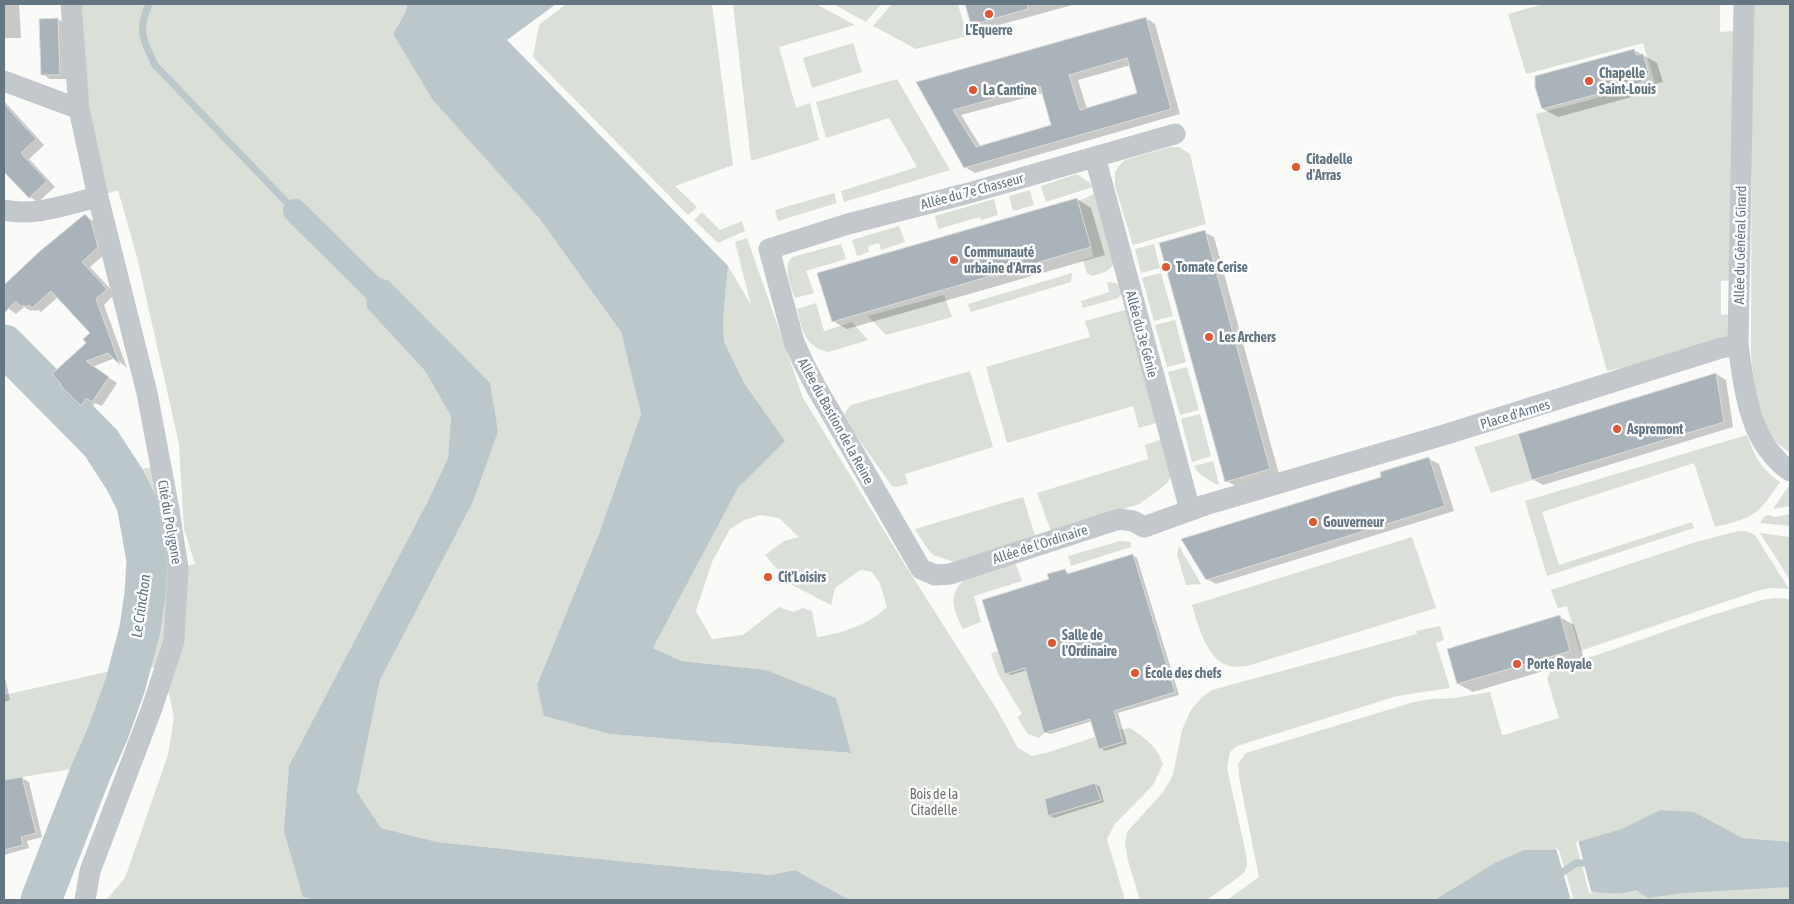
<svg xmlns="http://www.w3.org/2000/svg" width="1794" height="904" font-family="'Asap Condensed',sans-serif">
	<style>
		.green { fill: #dadfd7; fill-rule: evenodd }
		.water { fill: #bbc7cb }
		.pier { fill: #fafaf8 }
		.shadow { fill: #0003; fill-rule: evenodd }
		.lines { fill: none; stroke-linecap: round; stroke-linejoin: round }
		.stream { stroke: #bbc7cb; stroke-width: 7 }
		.canal { stroke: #bbc7cb; stroke-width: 24 }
		.river { stroke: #bbc7cb; stroke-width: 41 }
		.building { fill: #aab3b9; stroke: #dcdcda; fill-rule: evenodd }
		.street { stroke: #c3c8cc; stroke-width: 21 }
		.poi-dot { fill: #e4572e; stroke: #fff; stroke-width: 2 }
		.labels { text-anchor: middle; stroke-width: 5; stroke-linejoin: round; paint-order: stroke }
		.poi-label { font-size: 14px; font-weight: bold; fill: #657683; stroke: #fff; text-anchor: start }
		.street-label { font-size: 14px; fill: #657683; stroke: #fff }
		.park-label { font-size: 14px; fill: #687a64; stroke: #fff }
		.water-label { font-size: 15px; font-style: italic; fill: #60757c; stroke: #fff }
	</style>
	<rect width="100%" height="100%" fill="#fafaf8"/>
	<g class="green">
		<path d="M71 4H407L406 12 539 218 621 332 641 414 599 534 544 716 609 734 850 753 766 670 680 661 653 648 738 488 784 441 744 383 724 340 723 320 728 266 751 305 735 242 747 238 803 398 902 560 996 708 1018 748 1032 756 1046 753 1095 737 1100 749 1123 742 1119 730 1130 728C1146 739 1156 745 1163 764L1153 785 1115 824 1107 839 1125 900H850L795 870 771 875 639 863 437 842 381 828 357 792 380 680 473 502 498 432 365 272 367 308 425 371 451 416 448 458 426 505 303 897 316 900H106L125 878 168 755 174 717 164 671 143 664 130 708 79 832 54 900H30L84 767 4 780V695L120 669 140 575 141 559 134 509 124 486 99 449 4 351V331L112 449 128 472 160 465 179 568 195 564 184 529 179 444 137 257 118 190 98 197ZM761 515 779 518 799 537 784 541 765 555 790 584 831 605 835 588 860 570 872 572 880 583 887 607C868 625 843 633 817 637L812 611 803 608 793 612 779 607 743 635 712 639 696 611 712 562 730 529 744 520Z"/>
		<path d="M566 4H712L733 165 675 186 697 207 688 215 533 57 539 25Z"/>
		<path d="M733 4H816L855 25 779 47 796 108 810 103 819 140 751 161Z"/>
		<path d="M833 4H881L866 22Z"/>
		<path d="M892 4H958L967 36 916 49 873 26Z"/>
		<path d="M1544 4H1720V32L1733 31 1732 280 1721 281V315L1730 314 1729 340 1630 366 1607 371 1536 114 1655 83 1643 43 1526 74 1508 14Z"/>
		<path d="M1752 4H1790V453C1785 449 1777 444 1773 438 1757 414 1754 382 1751 354Z"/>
		<path d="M853 43 862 72 812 88 803 58Z"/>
		<path d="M897 79 950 170 844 202 841 191 917 167 889 118 826 138 816 102Z"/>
		<path d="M1170 147H1179L1190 154 1206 224 1133 245 1115 186V173L1119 166 1125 160Z"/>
		<path d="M1077 174 1090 183 1093 187 1046 202 1041 186Z"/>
		<path d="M1030 190 1034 205 1013 211 1009 196Z"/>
		<path d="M834 193 837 203 778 221 775 210Z"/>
		<path d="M1094 194 1114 262C1111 272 1101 273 1092 276L1087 273 1083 260 1094 257 1078 201Z"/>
		<path d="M994 199 998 215 981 220 980 217 938 229 935 216Z"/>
		<path d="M702 212 720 230 742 221 745 231 718 243 694 220Z"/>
		<path d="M899 226 905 242 881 250 879 243 868 246 869 252 857 256 852 240Z"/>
		<path d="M841 244 846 259 806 271 814 293 795 298C791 286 782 267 792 257Z"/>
		<path d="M1154 244 1160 268 1141 273 1135 249Z"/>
		<path d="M1072 273 1071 282 971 312 968 304Z"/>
		<path d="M1161 273 1173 316 1154 321 1142 278Z"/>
		<path d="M1107 282 1116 283 1120 286 1122 293 1118 298 1083 308 1081 301 1109 292Z"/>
		<path d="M944 295 952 317 886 335 868 316Z"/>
		<path d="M816 303 824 331 852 322 868 340 829 352C805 348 802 329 797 309Z"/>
		<path d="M1128 309 1159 422 1139 428 1133 406 1007 443 986 367 1090 337 1085 321Z"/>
		<path d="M1175 320 1186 362 1167 367 1155 325Z"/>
		<path d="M1187 367 1199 410 1180 415 1168 372Z"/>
		<path d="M970 371 993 447 905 474 908 484 897 487 892 486 857 437 844 414 851 405Z"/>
		<path d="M1200 414 1211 456 1192 462 1181 419Z"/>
		<path d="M1518 434 1532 480 1491 493 1474 447Z"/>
		<path d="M1747 435C1755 457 1760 468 1780 482 1757 516 1755 517 1715 527L1694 463 1542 512 1559 565 1692 522 1694 528 1547 576 1525 501Z"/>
		<path d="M1163 439 1172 472 1168 482 1160 489 1139 504 1051 531 1037 493 1148 459 1145 445Z"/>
		<path d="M1213 461 1219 485C1209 481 1199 475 1194 466Z"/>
		<path d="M1788 487 1790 488V506L1773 509Z"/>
		<path d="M1023 497 1035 536 954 562 933 555 927 548 915 529Z"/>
		<path d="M1790 514V526L1760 523 1765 516 1769 515 1775 517Z"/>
		<path d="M1738 531H1746L1755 535 1789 589 1770 588 1757 591 1580 651 1567 606 1558 608 1551 590 1696 542Z"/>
		<path d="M1760 533 1790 537V580Z"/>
		<path d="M1412 537 1436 608 1247 666C1243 666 1239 667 1235 667 1208 666 1198 625 1192 605Z"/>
		<path d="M1120 541 1131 542V547L1071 566 1068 556Z"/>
		<path d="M1179 546 1201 584 1186 585 1177 554Z"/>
		<path d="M1015 562 1022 581 974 596 981 622 963 629C934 578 978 573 1015 562Z"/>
		<path d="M1775 598 1790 599V900H1227L1259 877 1239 777 1238 764 1246 753 1414 702 1432 699 1455 698 1490 692 1502 735H1504L1559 718 1547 678 1551 671 1706 617 1762 600Z"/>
		<path d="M1440 626 1444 640 1436 643 1450 688 1397 696 1237 746 1230 752 1227 768 1246 854 1247 866 1244 873 1207 900H1140L1128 861 1125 843 1127 832 1164 791 1173 775 1182 730 1191 710 1202 697 1212 690 1417 634 1416 631Z"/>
		<path d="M999 651 1025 668 1044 733 1039 738 1028 734 1017 717 1022 714 998 674 991 653Z"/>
	</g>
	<g class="water">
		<path d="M407 4H556L507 40 728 266 723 320 724 341 744 383 785 441 738 488 653 648 681 661 766 670 836 698 851 753 609 734 544 716 537 685 599 534 641 414 621 332 539 218 433 100 393 34 406 12Z"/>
		<path d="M364 272 389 281 490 383 498 432 473 502 380 680 357 792 381 828 437 842 639 863 771 875 795 870 850 900H316L303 897 284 831 289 766 426 505 448 458 451 416 425 371 367 308Z"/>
		<path d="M1660 810 1694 812 1742 838 1790 842V887L1684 893 1648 898 1636 890C1624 895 1604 894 1591 891L1578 842 1622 829Z"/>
		<path d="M1524 850H1557L1570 897 1566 900H1438V898L1495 863Z"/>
	</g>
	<g class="pier">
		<path d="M1578 840 1587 876 1592 894 1589 892 1576 843Z"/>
		<path d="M1556 848 1559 850 1573 897 1571 900Z"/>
	</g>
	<g class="shadow">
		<path d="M4 4H19L21 38H4Z"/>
		<path d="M966 4H1076L981 30 972 24Z"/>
		<path d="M1146 18 1155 24 1180 114 975 173 965 167 918 82ZM1131 65 1139 94 1087 109 1078 80ZM1043 93 1053 126 981 147 961 115Z"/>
		<path d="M57 19 66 24 68 79H50L42 74Z"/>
		<path d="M1634 50 1657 63 1663 82 1655 84 1657 90 1558 117 1543 109Z"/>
		<path d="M4 101 44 145 29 159 55 187 38 202 30 197 4 170Z"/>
		<path d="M1077 199 1091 208 1105 255 847 329 833 321Z"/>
		<path d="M85 216 94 221 106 253 90 267 115 294 104 305 127 368 115 358 92 367 117 383 102 406 95 403 90 410 82 405 62 385 88 343 92 333 58 297 41 312 38 310 36 311 32 310 31 311 24 307 16 314 4 305V287L40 253Z"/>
		<path d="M1204 232 1214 237 1279 474 1236 486 1226 481Z"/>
		<path d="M1716 374 1726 380 1733 427 1543 485 1534 480Z"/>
		<path d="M1429 459 1439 464 1454 511 1216 584 1207 579 1383 478Z"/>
		<path d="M1133 555 1137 558 1179 695 1118 713 1127 744 1105 751 1101 748 1092 721 1050 734 1045 732 1027 670 1011 675 1006 673 1050 580 1065 570 1070 574Z"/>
		<path d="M1560 617 1574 625 1584 659 1473 692 1458 684 1448 650Z"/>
		<path d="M4 673 10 700 4 702Z"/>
		<path d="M22 778 29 782 42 837 27 841 29 848 4 855V781Z"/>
		<path d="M1095 784 1100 787 1104 802 1054 818 1050 816 1047 800Z"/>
	</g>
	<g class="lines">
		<g class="stream">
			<path d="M149 4C137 32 143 39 155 65L295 211"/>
			<path d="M1557 876 1576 863H1592"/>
		</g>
		<path class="canal" d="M295 211 388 303"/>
		<path class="river" d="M4 345 101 443 125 480 137 504 147 560 145 594 140 629 125 686 108 733 90 774 41 900"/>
	</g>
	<g class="building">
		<path d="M965 4H1027L1028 9 971 25Z"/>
		<path d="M1146 17 1171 109 964 168 916 82ZM1127 58 1137 93 1080 110 1069 75ZM1040 86 1051 125 976 147 953 110Z"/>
		<path d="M58 18 60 75H41L39 19Z"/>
		<path d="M1634 49 1636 55 1643 54 1649 74 1641 76 1643 82 1542 109 1535 87V76Z"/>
		<path d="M4 104 36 139 21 153 47 181 29 198 4 172Z"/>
		<path d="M1077 198 1091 247 832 322 817 273Z"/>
		<path d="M85 214 91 221 98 247 82 262 107 289 96 299 120 365 108 353 86 361 109 377 92 402 86 398 81 406 60 385 61 384 52 374 86 343 83 339 90 333 51 291 32 308 29 305 26 307 24 305 21 307 16 301 4 313V285L39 252Z"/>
		<path d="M1205 230 1270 469 1225 482 1159 243Z"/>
		<path d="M1716 373 1724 422 1532 480 1518 434Z"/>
		<path d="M1429 457 1445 506 1206 580 1181 539 1381 477 1380 472Z"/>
		<path d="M1133 554 1175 692 1114 711 1123 742 1099 749 1090 719 1044 733 1025 668 1005 674 982 600 1049 579 1047 574 1065 569 1067 574Z"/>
		<path d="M1560 615 1570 651 1457 684 1447 649Z"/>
		<path d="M22 777 36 833 21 837 23 845 4 850V780Z"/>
		<path d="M1095 783 1101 800 1048 816 1045 799Z"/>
	</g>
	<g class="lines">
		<g class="street">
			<path d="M71 4 79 109 98 197 147 393 169 510 178 568 174 641 152 708 90 871 85 900"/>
			<path d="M1744 4 1738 345C1745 392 1749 442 1790 471"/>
			<path d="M4 81 79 109"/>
			<path d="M1175 134 969 193 848 224 769 249 794 342 804 364 816 387 921 569 935 575 950 574 1119 519 1133 521 1144 527 1205 505 1447 434 1721 348 1738 345"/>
			<path d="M1095 157 1190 510"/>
			<path d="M4 210C34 217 68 204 98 197"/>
		</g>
	</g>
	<g class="poi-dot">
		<circle cx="989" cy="14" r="5"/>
		<circle cx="1589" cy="81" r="5"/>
		<circle cx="973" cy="90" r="5"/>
		<circle cx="1296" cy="167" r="5"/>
		<circle cx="954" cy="260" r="5"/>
		<circle cx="1166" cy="267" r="5"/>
		<circle cx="1209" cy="337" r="5"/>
		<circle cx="1617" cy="429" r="5"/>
		<circle cx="1313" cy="522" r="5"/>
		<circle cx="768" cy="577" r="5"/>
		<circle cx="1052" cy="643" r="5"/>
		<circle cx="1517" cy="664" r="5"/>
		<circle cx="1135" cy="673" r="5"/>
	</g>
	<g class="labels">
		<g class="poi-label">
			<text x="989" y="35" text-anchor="middle">L'Equerre</text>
			<text x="1599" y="78">Chapelle<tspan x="1599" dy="16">Saint-Louis</tspan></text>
			<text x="983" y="95">La Cantine</text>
			<text x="1306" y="164">Citadelle<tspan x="1306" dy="16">d'Arras</tspan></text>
			<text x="964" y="257">Communauté<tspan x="964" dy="16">urbaine d'Arras</tspan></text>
			<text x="1176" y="272">Tomate Cerise</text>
			<text x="1219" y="342">Les Archers</text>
			<text x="1627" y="434">Aspremont</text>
			<text x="1323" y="527">Gouverneur</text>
			<text x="778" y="582">Cit'Loisirs</text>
			<text x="1062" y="640">Salle de<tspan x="1062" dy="16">l'Ordinaire</tspan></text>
			<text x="1527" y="669">Porte Royale</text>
			<text x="1145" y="678">École des chefs</text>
		</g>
		<g class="street-label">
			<text transform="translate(972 191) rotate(-15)" y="5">Allée du 7e Chasseur</text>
			<text transform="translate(1740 245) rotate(-89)" y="5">Allée du Général Girard</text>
			<text transform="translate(1142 334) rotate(75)" y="5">Allée du 3e Génie</text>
			<text transform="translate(1515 414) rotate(-17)" y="5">Place d'Armes</text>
			<text transform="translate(836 421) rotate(61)" y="5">Allée du Bastion de la Reine</text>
			<text transform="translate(170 522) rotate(80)" y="5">Cité du Polygone</text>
			<text transform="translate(1040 544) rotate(-18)" y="5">Allée de l'Ordinaire</text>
		</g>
		<g class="park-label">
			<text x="934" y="799">Bois de la<tspan x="934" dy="16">Citadelle</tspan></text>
		</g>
		<g class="water-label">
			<text transform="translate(141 606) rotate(-82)" y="5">Le Crinchon</text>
		</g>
	</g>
	<rect width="1794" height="904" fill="none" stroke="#657683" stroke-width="10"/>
</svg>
